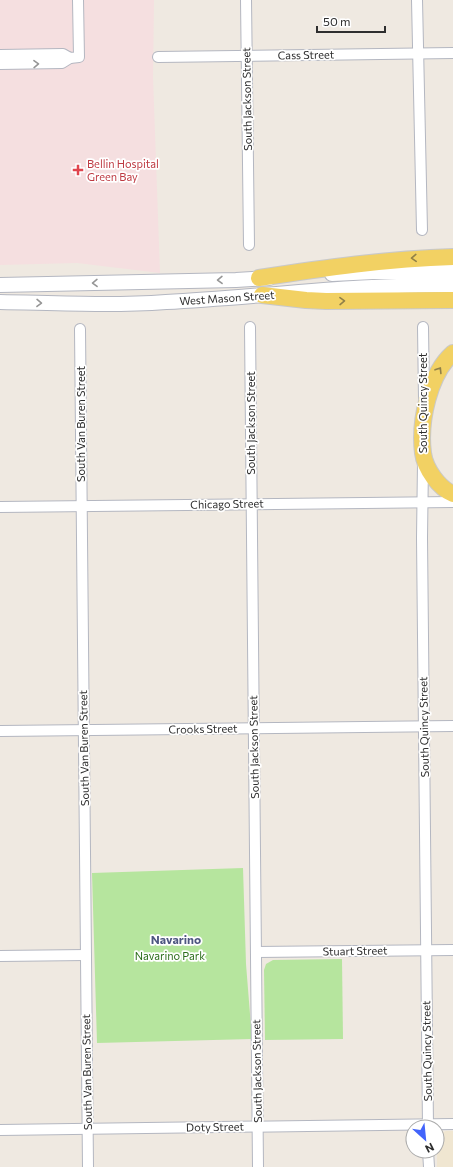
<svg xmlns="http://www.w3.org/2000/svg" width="453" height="1167" font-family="Commissioner,sans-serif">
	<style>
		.education { fill: #f0e6d1 }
		.medical { fill: #f5dfe0 }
		.green { fill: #b6e59e }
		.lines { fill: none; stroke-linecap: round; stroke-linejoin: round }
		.minor-casing { stroke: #b4b7c1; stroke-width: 12 }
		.secondary-casing { stroke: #b4b7c1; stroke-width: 16 }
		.primary-casing { stroke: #c9c9c9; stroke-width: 18 }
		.minor { stroke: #fff; stroke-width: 10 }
		.secondary { stroke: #fff; stroke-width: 14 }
		.primary { stroke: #f2d163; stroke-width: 16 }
		.oneway { stroke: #969696 }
		.oneway2 { stroke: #908048 }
		.health-dot { fill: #e0444e; stroke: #fff; stroke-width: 1.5 }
		.labels { text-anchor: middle; stroke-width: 3.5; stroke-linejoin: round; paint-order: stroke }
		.street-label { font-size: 11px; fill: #2e2e2e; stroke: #fff }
		.health-label { font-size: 11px; fill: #be3a42; stroke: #fff; text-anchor: start }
		.park-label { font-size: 11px; fill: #2c6e1b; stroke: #fff }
		.neighbourhood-label { font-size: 12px; font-weight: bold; fill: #4d5680; stroke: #fff }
	</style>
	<rect width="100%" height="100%" fill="#efe9e1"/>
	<path class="education" d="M446 1131H453V1167H437V1138L439 1134Z"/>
	<path class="medical" d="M0 0H154L153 77 160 273 77 263 0 265Z"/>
	<g class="green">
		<path d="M243 868 246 964 252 1039 97 1043 92 873Z"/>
		<path d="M342 959 343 1039 265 1040 264 970 266 964 273 960Z"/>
	</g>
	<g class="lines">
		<g class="minor-casing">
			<g id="minor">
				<path d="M246 0 249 245"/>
				<path d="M417 0 422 230"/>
				<path d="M0 55 63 54 70 58 79 57 78 0"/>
				<path d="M158 57 453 53"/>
				<path d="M0 64 62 63 70 58"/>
				<path d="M250 327 258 1167"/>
				<path d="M423 327 424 399"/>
				<path d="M80 329 88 1167"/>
				<path d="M423 463 422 538 428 1127"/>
				<path d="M0 507 453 502"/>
				<path d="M0 731 453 726"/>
				<path d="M256 952 453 950"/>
				<path d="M0 956 86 955"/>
				<path d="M0 1130 453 1124"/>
				<path d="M428 1151 429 1167"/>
			</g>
		</g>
		<g class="secondary-casing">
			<g id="secondary">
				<path d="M332 274 374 272H453"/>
				<path d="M0 285 236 280 269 278"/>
				<path d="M0 302C55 303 111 306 166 302 262 297 357 284 453 285"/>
			</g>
		</g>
		<g class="primary-casing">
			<g id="primary">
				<path d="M259 278C324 268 388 259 453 257"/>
				<path d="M262 295 306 300 326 301 453 300"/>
				<path d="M453 353C429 374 419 422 423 453 425 469 439 488 453 494"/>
			</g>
		</g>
		<use href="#minor" class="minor"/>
		<use href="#secondary" class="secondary"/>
		<use href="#primary" class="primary"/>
	</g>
	<defs><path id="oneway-chevron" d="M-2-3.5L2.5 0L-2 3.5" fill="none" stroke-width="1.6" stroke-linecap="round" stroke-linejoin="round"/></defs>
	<g class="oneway">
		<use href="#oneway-chevron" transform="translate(36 64) rotate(-1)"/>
		<use href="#oneway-chevron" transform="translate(220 280) rotate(179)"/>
		<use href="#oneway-chevron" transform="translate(95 283) rotate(179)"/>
		<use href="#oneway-chevron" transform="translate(39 303) rotate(1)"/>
	</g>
	<g class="oneway2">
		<use href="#oneway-chevron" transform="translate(414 258) rotate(177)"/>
		<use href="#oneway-chevron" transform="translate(342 301) rotate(-1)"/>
		<use href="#oneway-chevron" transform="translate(439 370) rotate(-58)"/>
	</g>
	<path class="health-dot" d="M76 164h4v4h4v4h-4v4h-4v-4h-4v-4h4z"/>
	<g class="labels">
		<g class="street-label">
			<text transform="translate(306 55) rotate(-1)" y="4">Cass Street</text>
			<text transform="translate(247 99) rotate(-91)" y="4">South Jackson Street</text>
			<text transform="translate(227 298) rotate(-4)" y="4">West Mason Street</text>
			<text transform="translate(423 403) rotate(-90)" y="4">South Quincy Street</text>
			<text transform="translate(251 423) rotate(-90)" y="4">South Jackson Street</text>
			<text transform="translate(81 424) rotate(-90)" y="4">South Van Buren Street</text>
			<text transform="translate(227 504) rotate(-1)" y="4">Chicago Street</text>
			<text transform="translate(424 727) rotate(-91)" y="4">South Quincy Street</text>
			<text transform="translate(203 729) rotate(-1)" y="4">Crooks Street</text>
			<text transform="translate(254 747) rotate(-91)" y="4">South Jackson Street</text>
			<text transform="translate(84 748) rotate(-91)" y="4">South Van Buren Street</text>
			<text transform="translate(355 951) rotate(-1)" y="4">Stuart Street</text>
			<text transform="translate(427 1051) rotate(-91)" y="4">South Quincy Street</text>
			<text transform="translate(257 1071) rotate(-91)" y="4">South Jackson Street</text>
			<text transform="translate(87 1072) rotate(-91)" y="4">South Van Buren Street</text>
			<text transform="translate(215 1127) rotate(-1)" y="4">Doty Street</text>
		</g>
		<g class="health-label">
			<text x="87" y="168">Bellin Hospital<tspan x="87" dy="13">Green Bay</tspan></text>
		</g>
		<g class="park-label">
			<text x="170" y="960">Navarino Park</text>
		</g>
		<g class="neighbourhood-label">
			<text x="176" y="944">Navarino</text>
		</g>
	</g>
	<g transform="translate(425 1139) rotate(153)"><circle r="19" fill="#ffffff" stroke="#ababab"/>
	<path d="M0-3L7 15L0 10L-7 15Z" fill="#4264fb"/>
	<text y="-6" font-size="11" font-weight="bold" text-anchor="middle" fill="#2e2e2e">N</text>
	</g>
	<path d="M317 26v6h68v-6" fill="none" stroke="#2e2e2e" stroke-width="2"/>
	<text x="323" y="26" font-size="12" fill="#2e2e2e" stroke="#ffffff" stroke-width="3" paint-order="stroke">50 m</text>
</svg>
